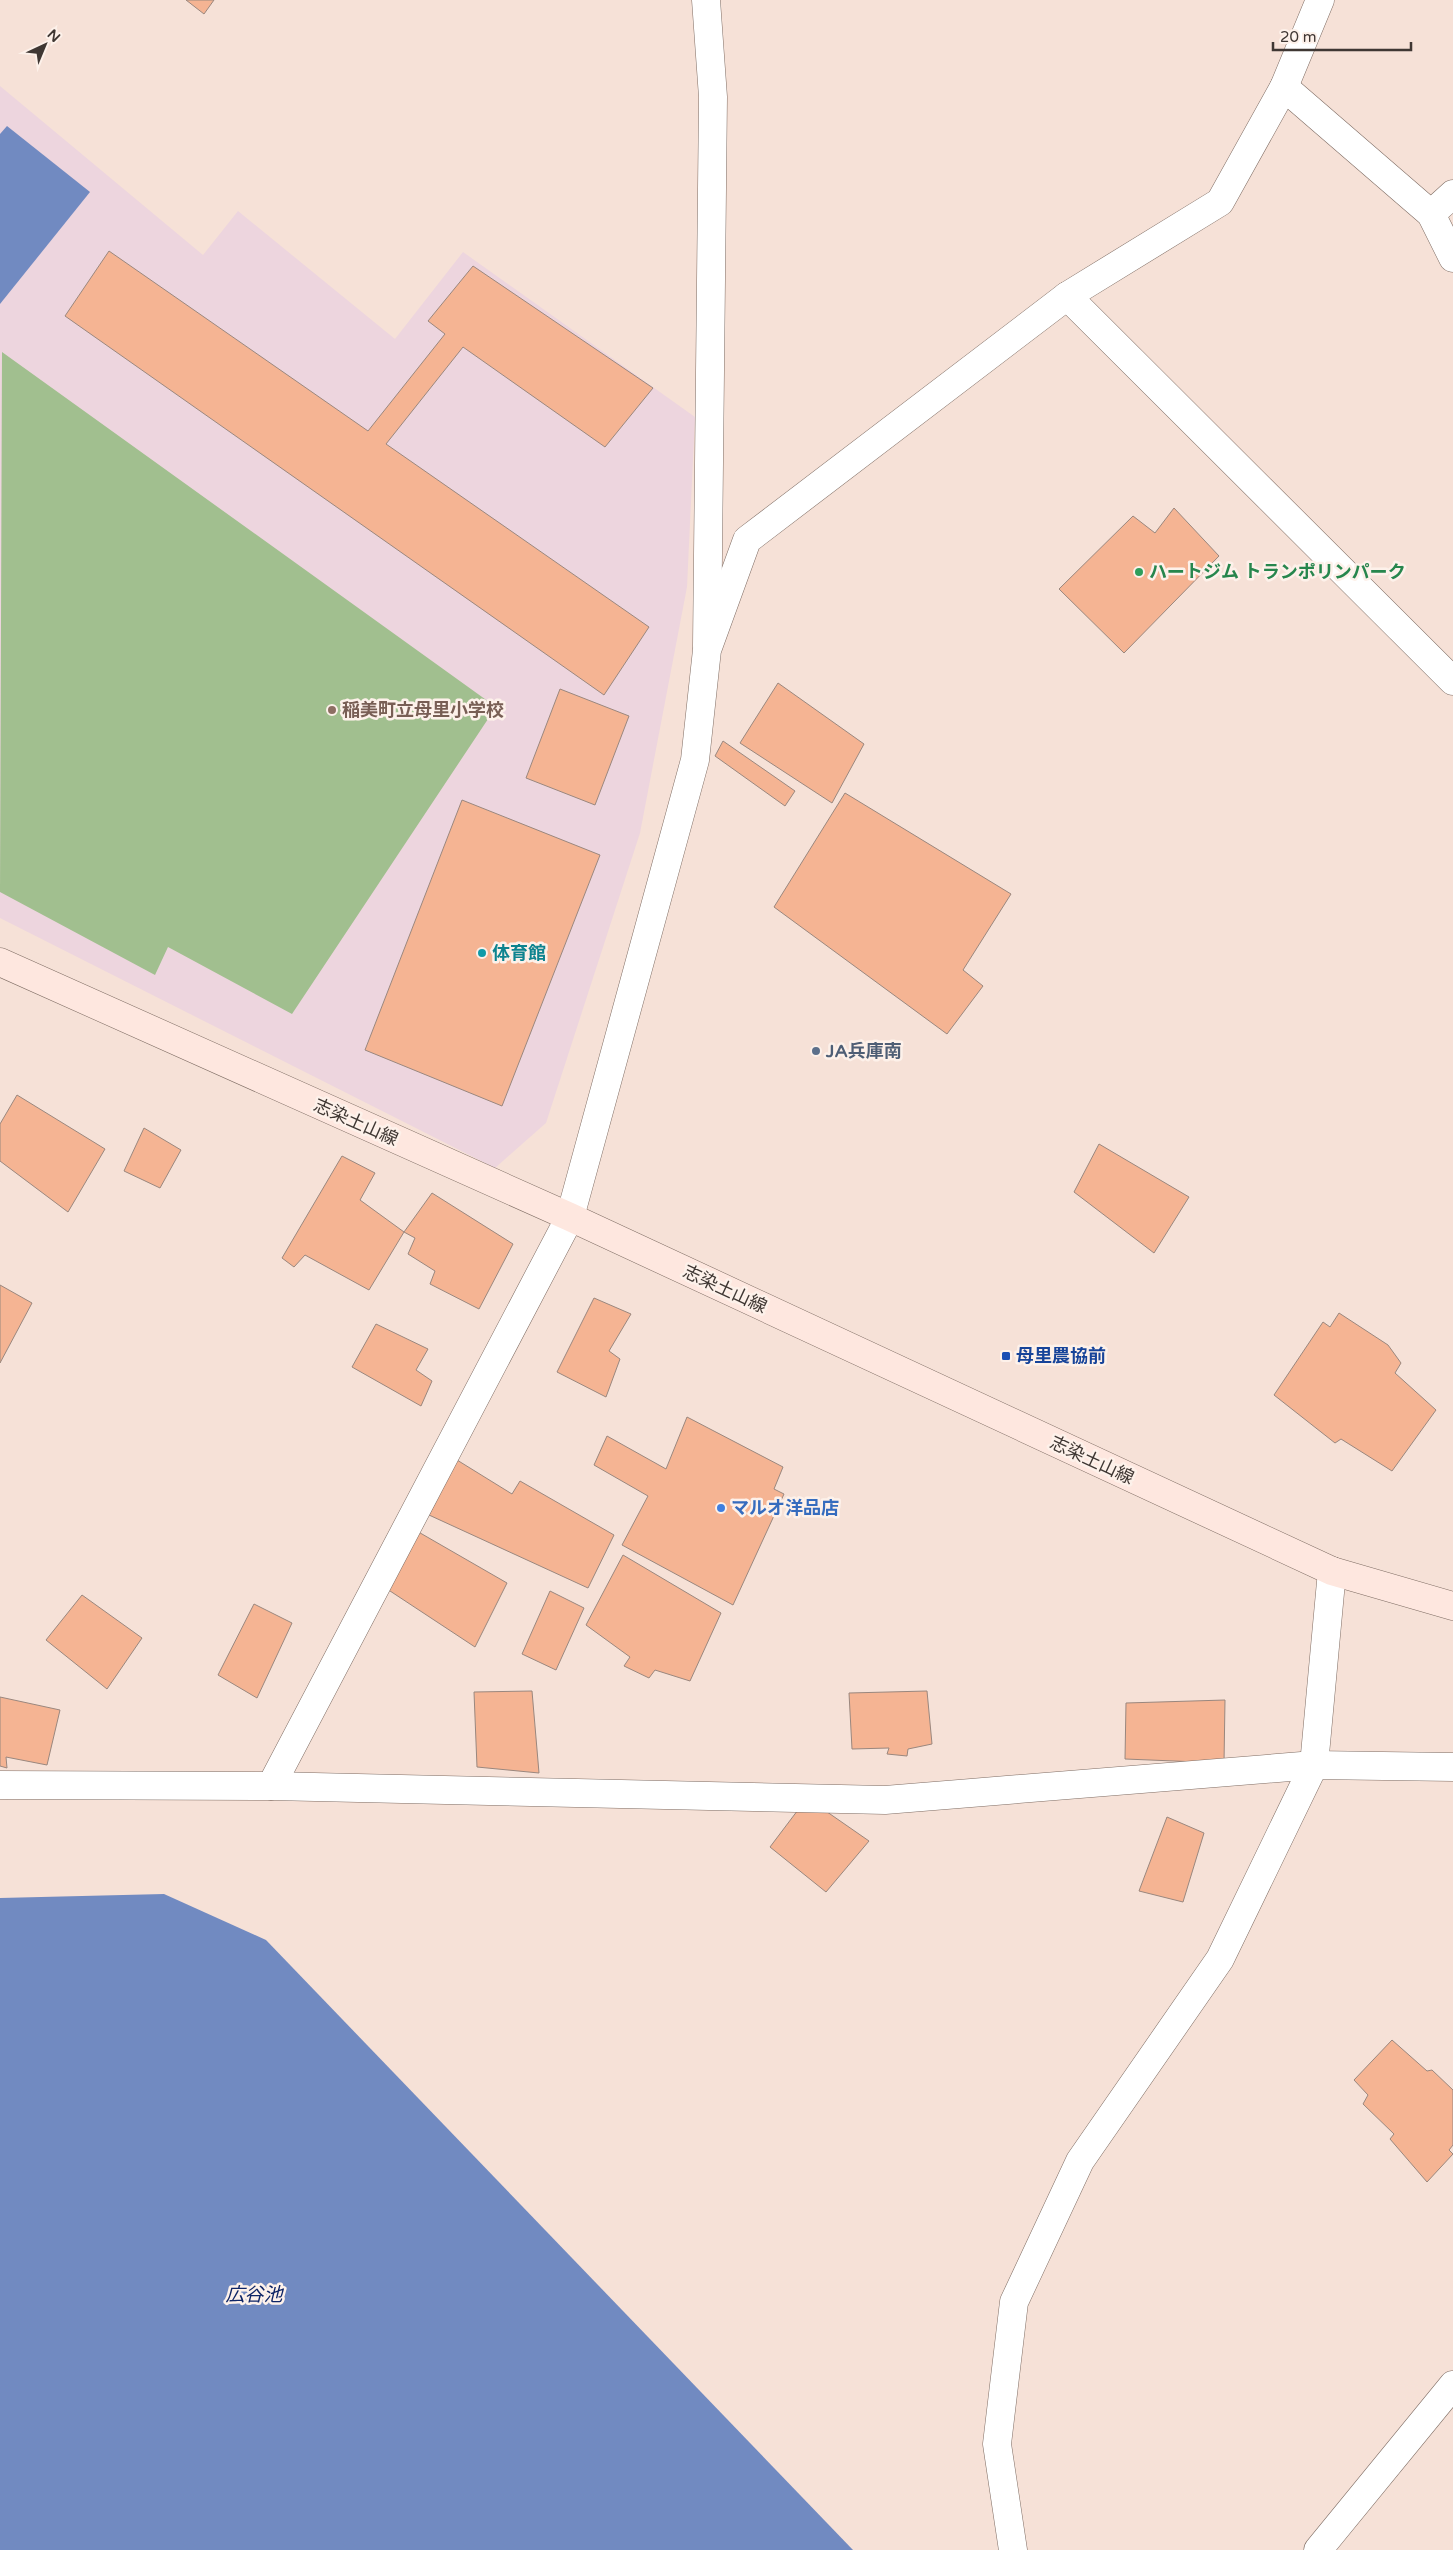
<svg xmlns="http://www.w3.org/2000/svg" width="1453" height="2550" font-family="'Varela Round','Noto Sans JP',sans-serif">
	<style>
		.education { fill: #edd5de }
		.green { fill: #a1bf8f }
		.water { fill: #718ac1 }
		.building { fill: #f5b493; stroke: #9a877e }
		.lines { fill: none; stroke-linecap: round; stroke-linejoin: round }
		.minor-casing { stroke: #7f6d64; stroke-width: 29 }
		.tertiary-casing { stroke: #7f6d64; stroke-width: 29 }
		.secondary-casing { stroke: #7f6d64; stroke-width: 29 }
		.minor { stroke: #fff; stroke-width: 28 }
		.tertiary { stroke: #fff; stroke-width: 28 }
		.secondary { stroke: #fee7df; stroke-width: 28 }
		.leisure-dot { fill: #2e9e5b; stroke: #fdf1ea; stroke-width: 2 }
		.education-dot { fill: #8d6e63; stroke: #fdf1ea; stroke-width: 2 }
		.culture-dot { fill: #0f9aa8; stroke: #fdf1ea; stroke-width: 2 }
		.service-dot { fill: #5c6f8a; stroke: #fdf1ea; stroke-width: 2 }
		.transit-dot { fill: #1a4fb4; stroke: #fdf1ea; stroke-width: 2 }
		.shop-dot { fill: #3f7fe0; stroke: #fdf1ea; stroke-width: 2 }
		.labels { text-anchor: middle; stroke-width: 5; stroke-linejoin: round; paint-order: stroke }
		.leisure-label { font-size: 18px; font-weight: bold; fill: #27864d; stroke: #fdf1ea; text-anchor: start }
		.education-label { font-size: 18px; font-weight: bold; fill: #785e54; stroke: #fdf1ea; text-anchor: start }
		.culture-label { font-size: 18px; font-weight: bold; fill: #0d838f; stroke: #fdf1ea; text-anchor: start }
		.service-label { font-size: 18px; font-weight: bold; fill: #4e5e75; stroke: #fdf1ea; text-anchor: start }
		.street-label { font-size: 18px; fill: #3f3733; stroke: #fdf1ea }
		.transit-label { font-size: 18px; font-weight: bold; fill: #164399; stroke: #fdf1ea; text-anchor: start }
		.shop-label { font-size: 18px; font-weight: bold; fill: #366cbe; stroke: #fdf1ea; text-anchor: start }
		.water-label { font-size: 19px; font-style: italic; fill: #0e2566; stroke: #fdf1ea }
	</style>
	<rect width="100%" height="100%" fill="#f6e1d7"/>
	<path class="education" d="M0 86 203 255 238 211 395 339 463 252 695 417 687 587 640 833 546 1123 495 1168 0 918Z"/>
	<path class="green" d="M2 352 496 707 292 1014 168 947 155 975 0 892Z"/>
	<g class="water">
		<path d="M7 126 90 192 0 304V134Z"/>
		<path d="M164 1894 266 1940 853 2550H0V1898Z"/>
	</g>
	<g class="building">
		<path d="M186 0H214L204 14Z"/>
		<path d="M109 251 368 431 445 334 428 321 473 266 653 388 605 447 463 347 386 444 649 627 604 695 65 316Z"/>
		<path d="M1174 508 1219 556 1124 653 1059 589 1133 516 1155 533Z"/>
		<path d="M778 683 864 744 832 803 740 743Z"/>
		<path d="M560 689 629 716 595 805 526 778Z"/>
		<path d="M723 741 795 791 785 806 715 756Z"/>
		<path d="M845 793 1011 894 963 970 983 986 947 1034 774 907Z"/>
		<path d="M462 800 600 855 502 1106 365 1050Z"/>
		<path d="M17 1095 105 1149 68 1212 0 1161V1124Z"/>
		<path d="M144 1128 181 1150 160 1188 124 1171Z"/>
		<path d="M1099 1144 1189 1197 1154 1253 1074 1192Z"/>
		<path d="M342 1156 375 1173 360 1200 404 1232 369 1290 305 1255 294 1267 282 1258Z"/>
		<path d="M432 1193 513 1244 479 1309 430 1284 435 1271 408 1254 415 1238 404 1232Z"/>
		<path d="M0 1285 32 1303 0 1363Z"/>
		<path d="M594 1298 631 1314 609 1351 620 1359 606 1397 557 1372Z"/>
		<path d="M1339 1313 1388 1345 1401 1363 1395 1373 1436 1410 1392 1471 1341 1439 1335 1443 1274 1395 1323 1322 1330 1327Z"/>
		<path d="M376 1324 428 1349 416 1370 432 1381 421 1406 352 1367Z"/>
		<path d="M687 1417 783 1467 774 1489 784 1494 733 1605 622 1545 648 1496 594 1465 607 1436 666 1469Z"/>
		<path d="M457 1460 512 1494 520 1481 614 1535 588 1588 429 1515Z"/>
		<path d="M415 1530 507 1583 475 1647 384 1587Z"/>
		<path d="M623 1555 721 1613 690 1681 655 1670 649 1678 624 1666 630 1657 586 1625Z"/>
		<path d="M550 1591 584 1608 556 1670 522 1654Z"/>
		<path d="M82 1595 142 1638 107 1689 46 1640Z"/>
		<path d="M254 1604 292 1623 257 1698 218 1675Z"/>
		<path d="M532 1691 539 1773 477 1767 474 1692Z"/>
		<path d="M927 1691 932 1744 908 1749 907 1756 887 1754 889 1748 852 1749 849 1693Z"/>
		<path d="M0 1697 60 1710 47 1765 6 1757 7 1768 0 1766Z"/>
		<path d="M1225 1700 1224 1763 1125 1759 1126 1703Z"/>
		<path d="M807 1798 869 1841 826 1892 770 1847Z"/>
		<path d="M1167 1817 1204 1833 1183 1902 1139 1891Z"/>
		<path d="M1392 2040 1427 2071 1432 2070 1453 2090V2145L1449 2150 1453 2154 1427 2182 1390 2139 1394 2134 1363 2104 1368 2095 1354 2080Z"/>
	</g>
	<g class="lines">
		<g class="minor-casing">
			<g id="minor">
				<path d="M706 0 713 97 707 646"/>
				<path d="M1284 87 1431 214 1453 258"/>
				<path d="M1431 214 1453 194"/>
				<path d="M1067 296 1453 681"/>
				<path d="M0 1785 271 1786 885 1800 1314 1765 1453 1767"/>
				<path d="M271 1786 570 1217"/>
				<path d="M1013 2550 997 2444 1014 2302 1080 2161 1220 1959 1314 1765 1332 1571"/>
			</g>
		</g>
		<g class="tertiary-casing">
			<g id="tertiary">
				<path d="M570 1217 695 760 707 650 747 540 1067 296 1220 202 1284 87 1320 0"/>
				<path d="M1318 2550 1453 2385"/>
			</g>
		</g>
		<g class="secondary-casing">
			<path id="secondary" d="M0 962 570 1217 1332 1571 1453 1606"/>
		</g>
		<use href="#minor" class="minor"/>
		<use href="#tertiary" class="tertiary"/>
		<use href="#secondary" class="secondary"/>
	</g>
	<circle class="leisure-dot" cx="1139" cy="572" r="5"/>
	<circle class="education-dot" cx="332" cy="710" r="5"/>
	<circle class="culture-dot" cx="482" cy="953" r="5"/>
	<circle class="service-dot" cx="816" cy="1051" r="5"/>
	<rect class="transit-dot" x="1001" y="1351" width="10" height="10" rx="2.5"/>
	<circle class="shop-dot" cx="721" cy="1508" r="5"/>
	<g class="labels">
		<g class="leisure-label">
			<text x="1149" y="578">ハートジム トランポリンパーク</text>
		</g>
		<g class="education-label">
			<text x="342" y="716">稲美町立母里小学校</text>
		</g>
		<g class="culture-label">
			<text x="492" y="959">体育館</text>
		</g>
		<g class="service-label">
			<text x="826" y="1057">JA兵庫南</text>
		</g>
		<g class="street-label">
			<text transform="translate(356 1122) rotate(24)" y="6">志染土山線</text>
			<text transform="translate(725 1289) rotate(25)" y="6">志染土山線</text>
			<text transform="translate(1092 1460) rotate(25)" y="6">志染土山線</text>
		</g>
		<g class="transit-label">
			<text x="1016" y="1362">母里農協前</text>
		</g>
		<g class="shop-label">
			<text x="731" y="1514">マルオ洋品店</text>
		</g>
		<g class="water-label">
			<text x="254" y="2301">広谷池</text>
		</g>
	</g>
	<g transform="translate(45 45) rotate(44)" stroke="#fdf1ea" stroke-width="4" paint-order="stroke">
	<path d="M0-4L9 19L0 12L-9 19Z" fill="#3f3733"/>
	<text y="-8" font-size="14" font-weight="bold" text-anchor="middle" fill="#3f3733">N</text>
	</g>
	<path d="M1273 42v8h138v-8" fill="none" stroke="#3f3733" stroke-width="2.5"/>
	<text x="1280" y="42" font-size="15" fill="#3f3733" stroke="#fdf1ea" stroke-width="4" paint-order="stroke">20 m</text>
</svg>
